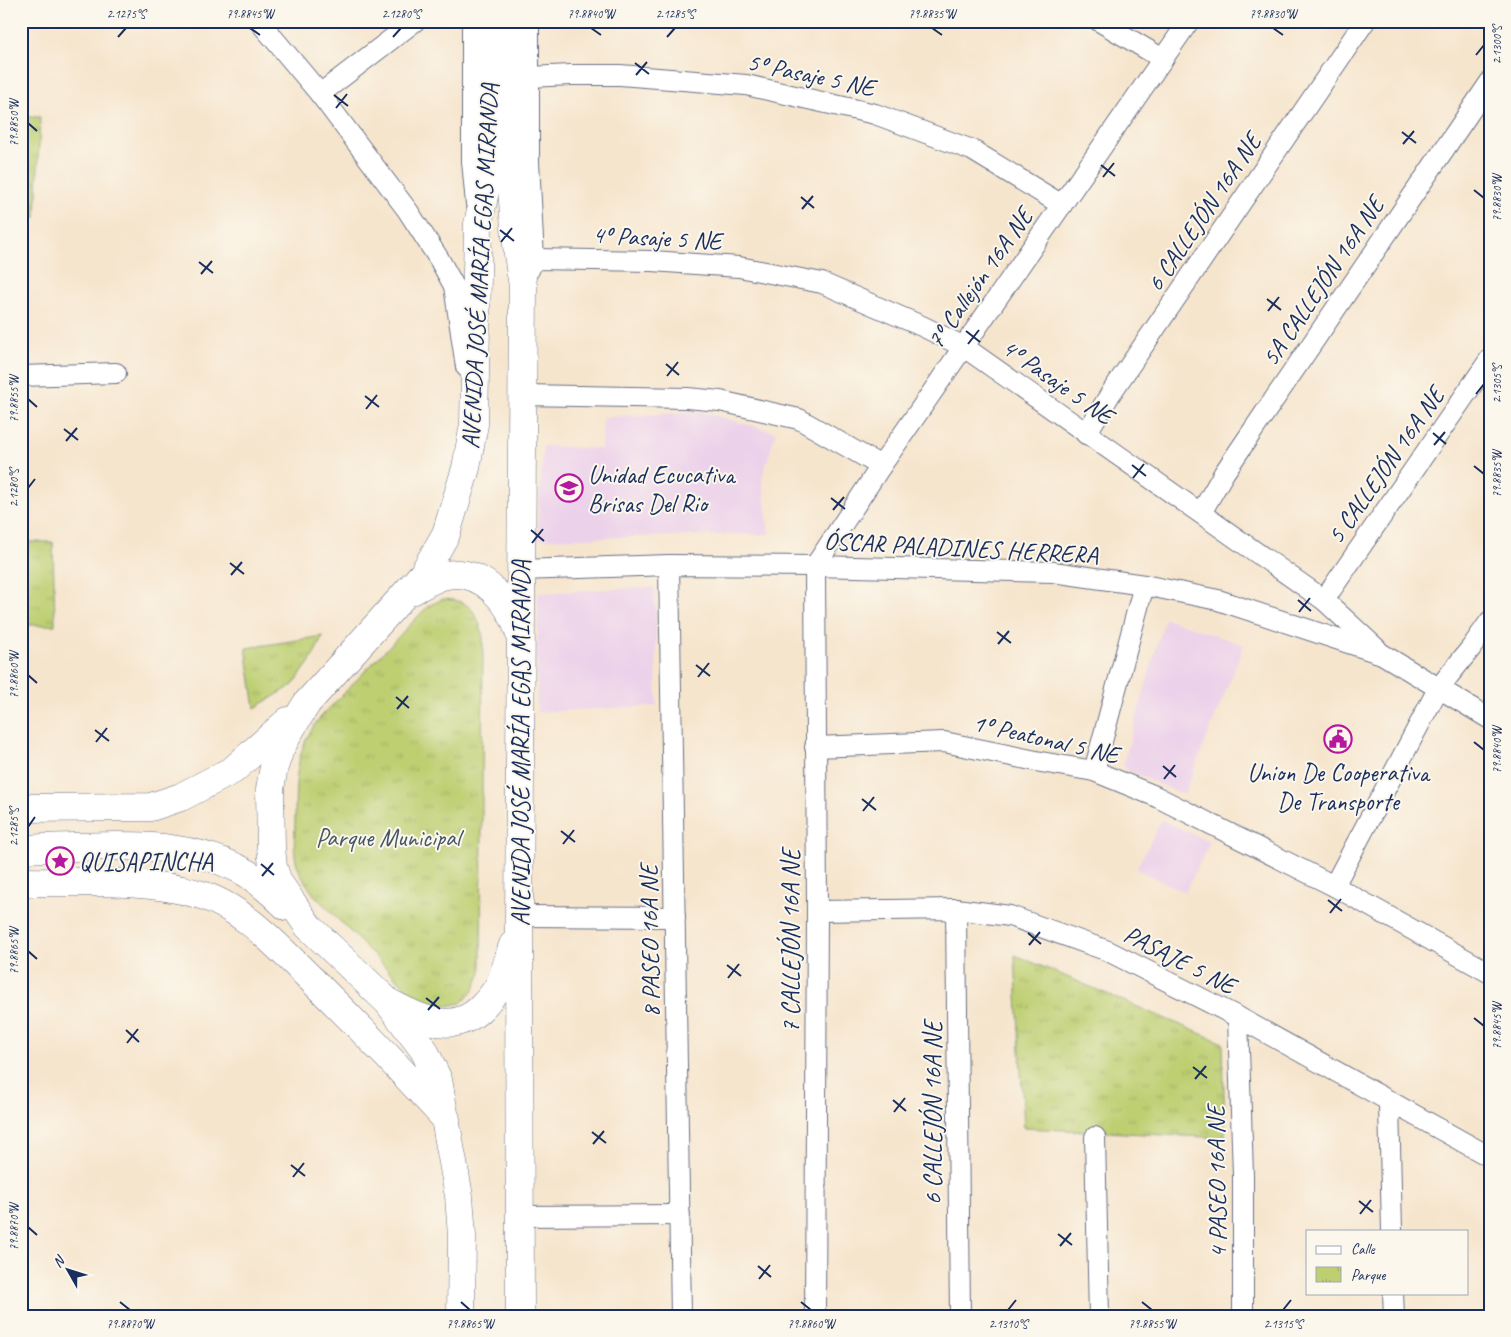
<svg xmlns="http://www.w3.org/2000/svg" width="1511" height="1337" font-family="Caveat,sans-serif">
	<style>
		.built { fill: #ecd1ea }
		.park { fill: url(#park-tufts); stroke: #6c7f68 }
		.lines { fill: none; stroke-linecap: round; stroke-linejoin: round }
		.street-casing { stroke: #686f85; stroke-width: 22 }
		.secondary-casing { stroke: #686f85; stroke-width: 29 }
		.street { stroke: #fff; stroke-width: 20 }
		.secondary { stroke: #fff; stroke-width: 28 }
		.ticks { fill: none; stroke: #1b2f5e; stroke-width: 2 }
		.labels { text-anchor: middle; stroke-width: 4; stroke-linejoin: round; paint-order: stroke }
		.street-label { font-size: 25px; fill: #1b2f5e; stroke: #fbf7ec }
		.poi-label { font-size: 25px; fill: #1b2f5e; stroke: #fbf7ec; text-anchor: start }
		.park-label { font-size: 25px; fill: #445763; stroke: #fbf7ec }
		.neatline { fill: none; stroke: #1b2f5e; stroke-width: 2 }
		.ticks-label { font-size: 12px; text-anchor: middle; fill: #1b2f5e }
	</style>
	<defs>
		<pattern id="park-tufts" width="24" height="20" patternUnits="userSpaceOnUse" patternTransform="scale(1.25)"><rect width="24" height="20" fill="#becf72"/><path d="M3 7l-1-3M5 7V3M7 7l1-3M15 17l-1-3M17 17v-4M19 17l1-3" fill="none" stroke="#a3b265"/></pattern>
	</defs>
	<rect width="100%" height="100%" fill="#fbf7ec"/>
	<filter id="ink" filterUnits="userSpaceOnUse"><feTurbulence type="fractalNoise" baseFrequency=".02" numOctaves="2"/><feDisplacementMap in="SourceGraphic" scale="10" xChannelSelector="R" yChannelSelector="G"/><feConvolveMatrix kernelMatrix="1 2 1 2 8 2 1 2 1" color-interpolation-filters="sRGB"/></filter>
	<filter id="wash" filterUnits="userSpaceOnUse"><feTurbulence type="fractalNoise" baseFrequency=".0096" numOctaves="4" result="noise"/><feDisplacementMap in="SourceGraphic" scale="20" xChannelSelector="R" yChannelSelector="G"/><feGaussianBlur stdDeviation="1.12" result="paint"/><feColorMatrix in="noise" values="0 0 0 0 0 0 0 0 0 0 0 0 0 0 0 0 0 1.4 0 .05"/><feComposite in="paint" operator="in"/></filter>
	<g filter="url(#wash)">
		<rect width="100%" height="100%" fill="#f6e5cd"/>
		<g class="built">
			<path d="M702 412 776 432 762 478 769 534 537 539 543 446 601 449 603 417Z"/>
			<path d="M655 587 657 706 537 712 538 593Z"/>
			<path d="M1165 618 1244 645 1184 795 1131 772 1126 769 1123 764Z"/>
			<path d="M1162 820 1210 842 1185 892 1136 869Z"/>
		</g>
		<g class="park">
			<path d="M21 117H40L36 218 21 217Z"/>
			<path d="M21 542H53L55 625H21Z"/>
			<path d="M443 599C471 600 477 612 483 637L481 973 473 991 461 1003 442 1007 426 1003 409 991 314 895C307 885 299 874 296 861 293 848 295 833 295 819 296 781 294 752 318 720L428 606Z"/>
			<path d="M323 636 311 660 293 685 255 708 246 648Z"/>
			<path d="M1015 955 1223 1043 1225 1138 1024 1128Z"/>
		</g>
	</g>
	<g filter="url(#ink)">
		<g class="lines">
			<g class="street-casing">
				<g id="street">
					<path d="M259 21 320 94 408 211 439 259 454 286 466 367"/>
					<path d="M472 21V161L476 204"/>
					<path d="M529 21V162L534 259 529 270"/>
					<path d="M1099 21 1163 59"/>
					<path d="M529 77 571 75H620L746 85 875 114 972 150 1062 205"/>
					<path d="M320 94 415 21"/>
					<path d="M534 259 652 261 739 267 822 283 924 327 964 347 1324 600 1377 649"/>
					<path d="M21 376 116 373"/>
					<path d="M522 395 687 398 720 401 799 419 881 466"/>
					<path d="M1086 434 1111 393 1365 21"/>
					<path d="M1201 513 1224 473 1490 82"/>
					<path d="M669 565 681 1316"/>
					<path d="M521 570 669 565 815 566 1053 572 1144 585 1218 600 1382 654 1490 719"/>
					<path d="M1324 600 1490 359"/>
					<path d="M815 747 944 742 1041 762 1094 771 1155 796 1334 886 1490 973"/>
					<path d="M1094 771 1144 585"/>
					<path d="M1334 886 1438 689 1471 648 1490 621"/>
					<path d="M956 909 960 1316"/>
					<path d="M817 911 956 909 1010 916 1108 951 1238 1017 1490 1157"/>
					<path d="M521 916 675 917"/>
					<path d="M1238 1017 1243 1176V1316"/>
					<path d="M1389 1103 1392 1231"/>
					<path d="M1095 1137 1099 1316"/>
					<path d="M520 1216 680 1215"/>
					<path d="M1393 1293 1394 1316"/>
					<path d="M815 1316 817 911 815 566 881 466 1189 21"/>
				</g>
			</g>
			<g class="secondary-casing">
				<g id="secondary">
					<path d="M511 21C511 109 507 199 523 286L519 928 520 1316"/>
					<path d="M412 591C423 585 435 577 447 575 482 568 510 602 519 632"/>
					<path d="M21 808 151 807 181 797 233 770 288 721"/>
					<path d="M21 849C92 847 177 836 241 870 258 879 272 893 286 906"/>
					<path d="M21 882C79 883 143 878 198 894 242 906 280 949 312 980 358 1025 402 1071 446 1119"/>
					<path d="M392 1004C420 1019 453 1035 480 1009 487 1002 494 994 499 985 505 973 508 958 513 945"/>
					<path d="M461 1316 462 1236 459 1196 438 1080 424 1050 388 1002 308 926 278 882 273 867 271 848 270 789 274 767 280 749 292 727 307 703 423 574 446 534 466 468 474 424 478 224 491 163V21"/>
				</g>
			</g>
			<use href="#street" class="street"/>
			<use href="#secondary" class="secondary"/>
		</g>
	</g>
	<path class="ticks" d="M250 28 260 35M591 28 601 35M932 28 942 35M1273 28 1283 35M118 37 126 28M393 37 401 28M667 37 675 28M1476 55 1484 45M635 63 649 74M636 75 647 62M334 95 348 106M336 108 347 94M28 123 37 131M1402 132 1416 143M1403 144 1414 131M1101 165 1115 176M1103 177 1114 163M1474 190 1484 198M801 197 814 208M802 209 813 196M500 230 514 241M501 242 512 228M199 262 213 273M201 274 212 261M1267 299 1281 310M1268 311 1279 297M966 331 980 342M968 344 979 330M666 364 679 375M667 376 678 362M1476 394 1484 384M365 396 379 407M28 399 37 407M366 409 377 395M64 429 78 440M1433 433 1446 444M66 441 77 428M1434 445 1445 432M1132 465 1146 476M1474 466 1484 474M1133 478 1144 464M28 488 35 479M831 498 845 509M833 510 844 497M531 530 544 541M532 543 543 529M230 563 244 574M231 575 242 562M1298 600 1311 611M1299 612 1310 598M997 632 1011 643M998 644 1009 631M696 665 710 676M28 675 37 683M698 677 709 663M396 697 409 708M397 709 408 696M95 730 109 741M96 742 107 728M1474 742 1484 750M1163 766 1176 777M1164 779 1175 765M862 799 876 810M863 811 874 797M28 827 35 817M561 831 575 842M563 844 574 830M261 864 274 875M262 876 273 863M1328 900 1342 911M1330 913 1341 899M1028 933 1041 944M1029 945 1040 932M28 951 37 959M727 965 741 976M728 978 739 964M426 998 440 1009M428 1010 439 997M1474 1018 1484 1026M126 1030 139 1042M127 1043 138 1029M1193 1067 1207 1078M1195 1079 1206 1066M893 1100 906 1111M894 1112 905 1098M592 1132 606 1143M593 1144 604 1131M291 1165 305 1176M293 1177 304 1163M1359 1201 1373 1212M1360 1214 1371 1200M28 1227 37 1235M1058 1234 1072 1245M1060 1246 1071 1233M758 1266 771 1277M759 1279 770 1265M120 1302 130 1310M461 1302 470 1310M801 1302 811 1310M1142 1302 1152 1310M1008 1310 1016 1300M1283 1310 1291 1300"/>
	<defs>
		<g id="school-ring" transform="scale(1.4375)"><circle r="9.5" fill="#fbf7ec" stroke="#b5179e" stroke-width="1.5"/><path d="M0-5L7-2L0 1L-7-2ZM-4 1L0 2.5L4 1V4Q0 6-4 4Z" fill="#b5179e"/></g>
		<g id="civic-ring" transform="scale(1.4375)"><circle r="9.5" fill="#fbf7ec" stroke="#b5179e" stroke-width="1.5"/><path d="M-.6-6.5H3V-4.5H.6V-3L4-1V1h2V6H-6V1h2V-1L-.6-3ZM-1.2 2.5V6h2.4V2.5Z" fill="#b5179e"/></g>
		<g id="sight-ring" transform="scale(1.4375)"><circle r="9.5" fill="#fbf7ec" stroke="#b5179e" stroke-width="1.5"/><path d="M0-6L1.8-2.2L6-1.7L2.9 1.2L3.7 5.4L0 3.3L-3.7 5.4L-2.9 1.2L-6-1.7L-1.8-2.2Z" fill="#b5179e"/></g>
	</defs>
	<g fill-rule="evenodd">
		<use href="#school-ring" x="569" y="488"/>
		<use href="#civic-ring" x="1338" y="739"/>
		<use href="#sight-ring" x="60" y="861"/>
	</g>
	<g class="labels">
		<g class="street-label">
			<text transform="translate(811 74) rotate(12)" y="9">5º Pasaje 5 NE</text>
			<text transform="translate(1203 212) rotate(-56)" y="9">6 CALLEJÓN 16A NE</text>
			<text transform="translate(657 237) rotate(3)" y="9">4º Pasaje 5 NE</text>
			<text transform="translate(479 266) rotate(-87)" y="9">AVENIDA JOSÉ MARÍA EGAS MIRANDA</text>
			<text transform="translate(979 278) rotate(-55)" y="9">7º Callejón 16A NE</text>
			<text transform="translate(1322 281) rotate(-56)" y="9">5A CALLEJÓN 16A NE</text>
			<text transform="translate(1058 381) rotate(35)" y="9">4º Pasaje 5 NE</text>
			<text transform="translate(1385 465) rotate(-55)" y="9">5 CALLEJÓN 16A NE</text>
			<text transform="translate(961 547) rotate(3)" y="9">ÓSCAR PALADINES HERRERA</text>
			<text transform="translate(1046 738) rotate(13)" y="9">1º Peatonal 5 NE</text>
			<text transform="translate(520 743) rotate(-90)" y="9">AVENIDA JOSÉ MARÍA EGAS MIRANDA</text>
			<text transform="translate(649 941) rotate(-91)" y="9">8 PASEO 16A NE</text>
			<text transform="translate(790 941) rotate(-90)" y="9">7 CALLEJÓN 16A NE</text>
			<text transform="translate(1180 959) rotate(27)" y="9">PASAJE 5 NE</text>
			<text transform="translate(932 1113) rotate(-90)" y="9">6 CALLEJÓN 16A NE</text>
			<text transform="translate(1216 1182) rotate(-91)" y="9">4 PASEO 16A NE</text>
		</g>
		<g class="poi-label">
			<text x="588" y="483">Unidad Ecucativa<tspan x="588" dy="29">Brisas Del Rio</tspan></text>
			<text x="1338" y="781" text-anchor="middle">Union De Cooperativa<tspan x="1338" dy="29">De Transporte</tspan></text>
			<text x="79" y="870">QUISAPINCHA</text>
		</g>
		<g class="park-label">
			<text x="388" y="846">Parque Municipal</text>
		</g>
	</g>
	<rect width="1511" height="1337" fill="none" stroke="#fbf7ec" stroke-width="55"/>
	<rect x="1306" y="1230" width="162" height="65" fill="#fbf7ec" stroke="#a1a7b3"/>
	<rect x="1316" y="1246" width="25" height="8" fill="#ffffff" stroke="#a1a7b3"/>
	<text x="1351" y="1254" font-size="15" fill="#1b2f5e">Calle</text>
	<rect x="1316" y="1267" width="25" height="15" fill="url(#park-tufts)" stroke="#a1a7b3"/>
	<text x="1351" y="1280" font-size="15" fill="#1b2f5e">Parque</text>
	<g transform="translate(68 1270) rotate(309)" stroke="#fbf7ec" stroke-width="4" paint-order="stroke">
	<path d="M0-4L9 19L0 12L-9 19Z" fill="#1b2f5e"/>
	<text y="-8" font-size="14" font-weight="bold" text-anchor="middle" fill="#1b2f5e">N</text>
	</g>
	<rect x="28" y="28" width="1456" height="1282" class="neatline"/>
	<g class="ticks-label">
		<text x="126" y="18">2.1275°S</text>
		<text x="250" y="18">79.8845°W</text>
		<text x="401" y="18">2.1280°S</text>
		<text x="591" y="18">79.8840°W</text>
		<text x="675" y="18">2.1285°S</text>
		<text x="932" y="18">79.8835°W</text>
		<text x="1273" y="18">79.8830°W</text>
		<text transform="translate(1497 45) rotate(-90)" y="4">2.1300°S</text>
		<text transform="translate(14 123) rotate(-90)" y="4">79.8850°W</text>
		<text transform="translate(1497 198) rotate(-90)" y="4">79.8830°W</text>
		<text transform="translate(1497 384) rotate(-90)" y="4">2.1305°S</text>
		<text transform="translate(14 399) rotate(-90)" y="4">79.8855°W</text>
		<text transform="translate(1497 474) rotate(-90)" y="4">79.8835°W</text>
		<text transform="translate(14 488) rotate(-90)" y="4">2.1280°S</text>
		<text transform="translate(14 675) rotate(-90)" y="4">79.8860°W</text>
		<text transform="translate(1497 750) rotate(-90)" y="4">79.8840°W</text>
		<text transform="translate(14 827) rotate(-90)" y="4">2.1285°S</text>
		<text transform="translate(14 951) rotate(-90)" y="4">79.8865°W</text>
		<text transform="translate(1497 1026) rotate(-90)" y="4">79.8845°W</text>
		<text transform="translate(14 1227) rotate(-90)" y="4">79.8870°W</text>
		<text x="130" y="1328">79.8870°W</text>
		<text x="470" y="1328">79.8865°W</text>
		<text x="811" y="1328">79.8860°W</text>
		<text x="1008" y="1328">2.1310°S</text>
		<text x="1152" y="1328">79.8855°W</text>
		<text x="1283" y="1328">2.1315°S</text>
	</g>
</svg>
